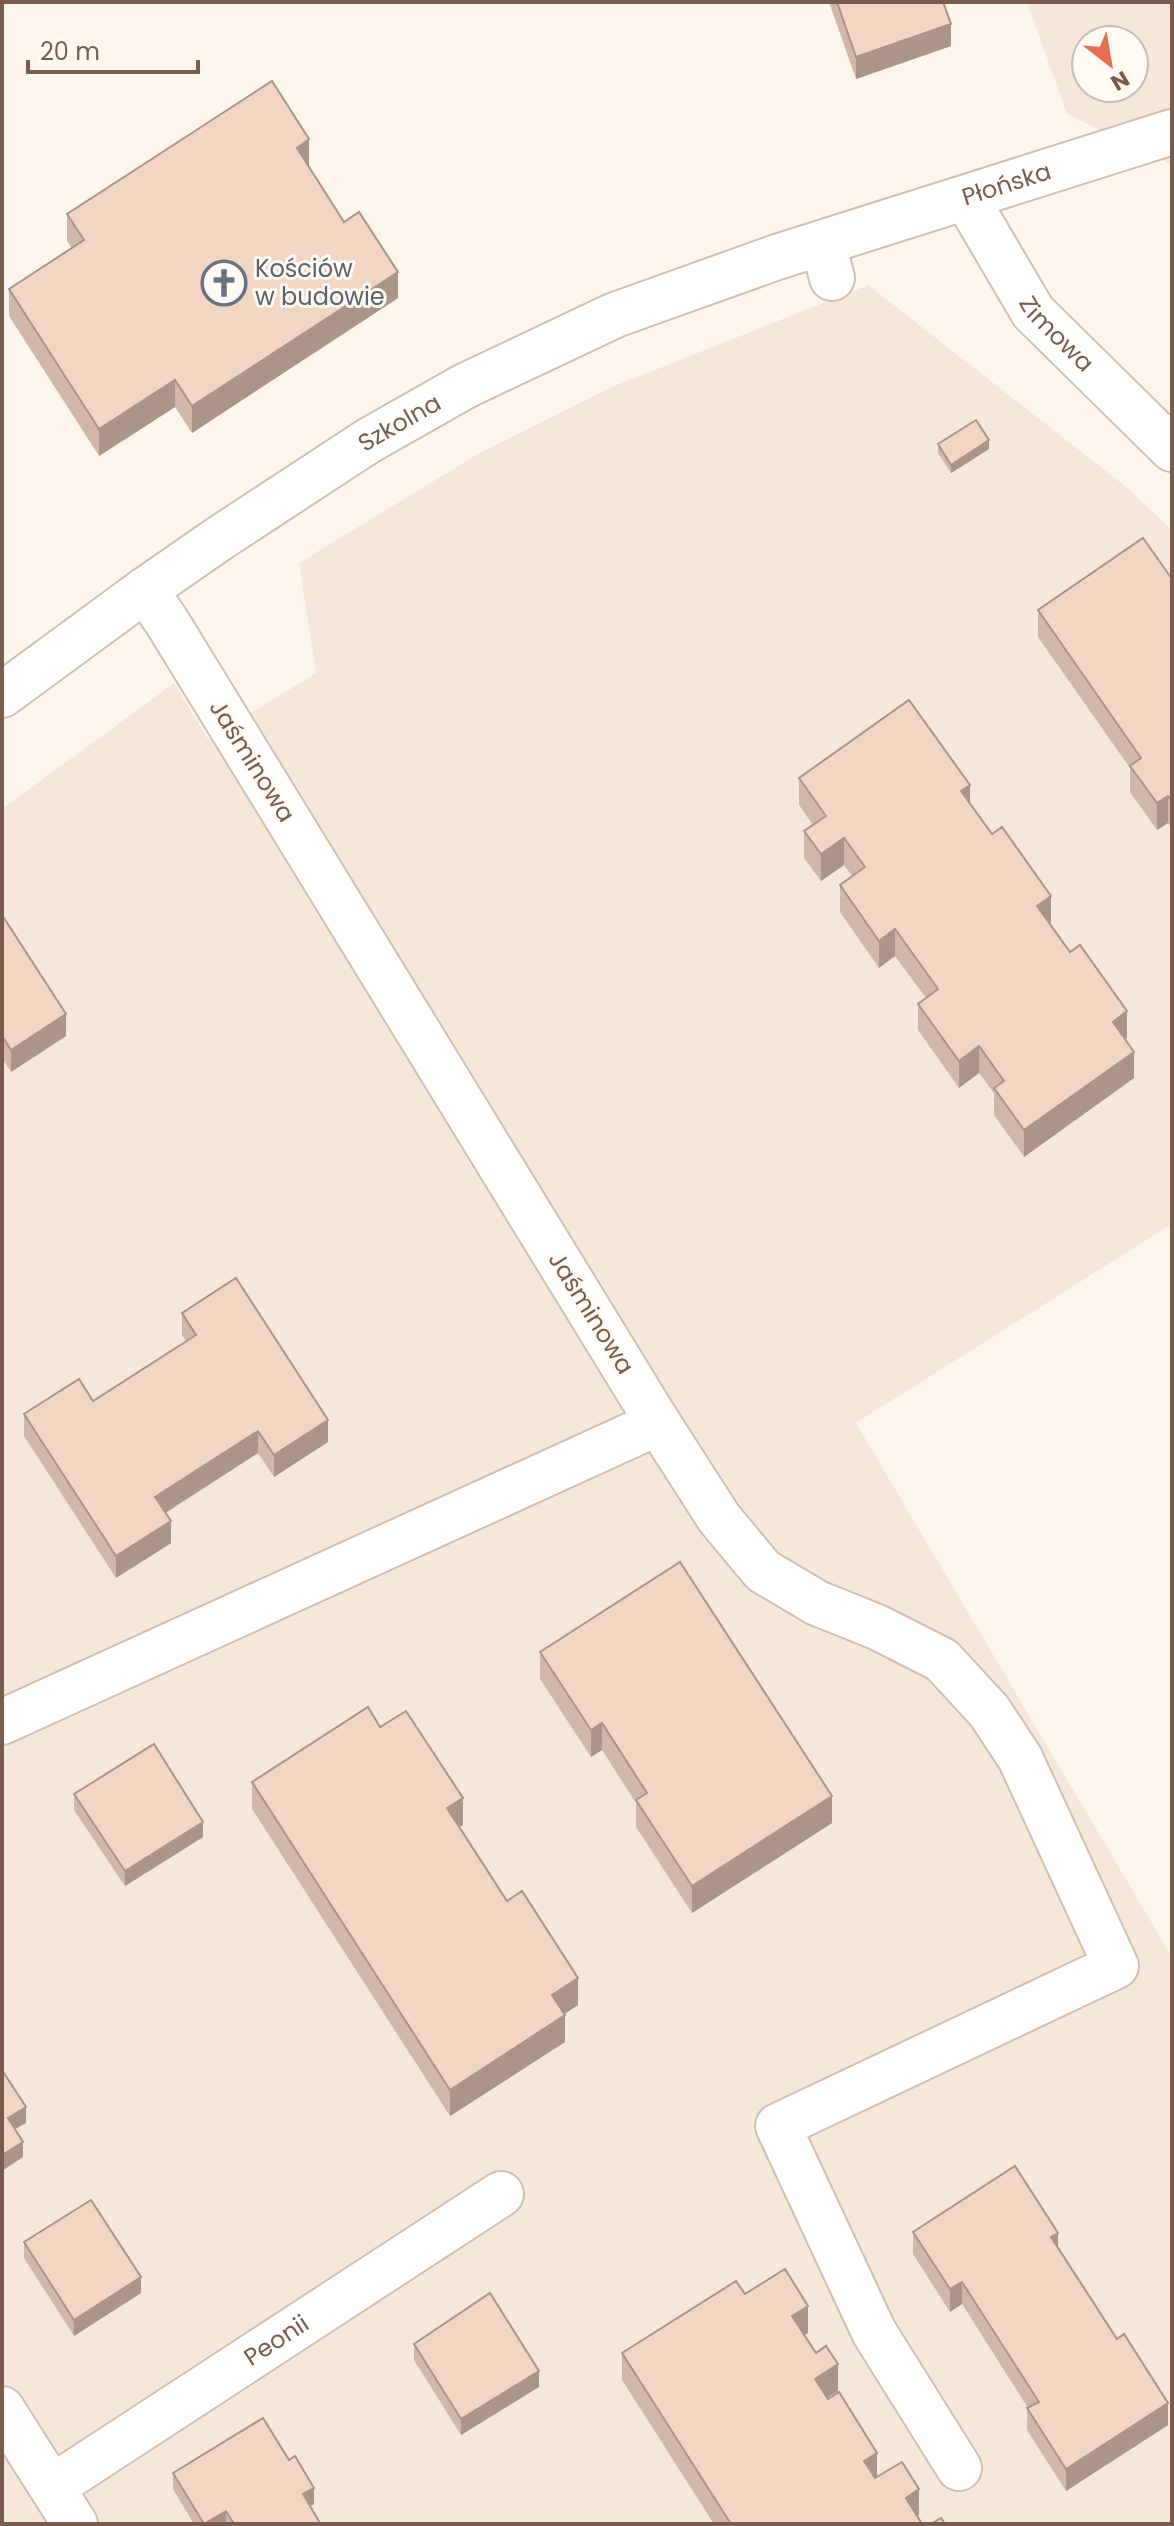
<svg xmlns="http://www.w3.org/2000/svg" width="1174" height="2526" font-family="Poppins,sans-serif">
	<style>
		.residential { fill: #f5e8da; fill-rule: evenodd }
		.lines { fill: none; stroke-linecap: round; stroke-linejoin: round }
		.minor-casing { stroke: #d1beb0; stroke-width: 48 }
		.minor { stroke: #fff; stroke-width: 44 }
		.wall { fill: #d1b7a8 }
		.shaded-wall { fill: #aa9588 }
		.building { fill: #f3d5c3; stroke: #aa9588; stroke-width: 2 }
		.labels { text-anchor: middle; stroke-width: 6; stroke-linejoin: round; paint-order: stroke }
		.street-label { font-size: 24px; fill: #7a5c4d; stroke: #fffaf3 }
		.worship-label { font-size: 24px; fill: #5b616d; stroke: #fffaf3; text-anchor: start }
	</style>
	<rect width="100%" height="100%" fill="#fdf6ec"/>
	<g class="residential">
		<path d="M1027 2H1172V165L1067 114ZM1086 40H1134V88H1086Z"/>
		<path d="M868 285 1125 486 1172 530V1224L856 1423 1172 1957V2524H2V809L174 683 208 739 316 673 299 563 478 454 612 387Z"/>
	</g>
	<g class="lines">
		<g class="minor-casing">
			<g id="minor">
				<path id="s1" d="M966 198 1033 312 1172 449"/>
				<path d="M823 243 832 278"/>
				<path id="s2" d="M2 695 145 590 220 538 368 441 465 386 615 315 777 257 1172 132"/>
				<path d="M658 1423 719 1518 763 1571 817 1603 877 1627 942 1660 989 1711 1020 1758 1116 1966 778 2126 874 2332 959 2468"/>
				<path d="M2 1722 658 1423 167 622 145 590"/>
				<path d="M2 2409 75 2524"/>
				<path id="s3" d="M52 2487 501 2194"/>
			</g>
		</g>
		<use href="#minor" class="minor"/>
	</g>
	<g class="wall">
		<path d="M829 2H943L951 46 856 79Z"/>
		<path d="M309 166V167L344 222 398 298 192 433 175 407 99 456 9 316V289L72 248 67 241V214Z"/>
		<path d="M938 444 989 449 951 473 938 453Z"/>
		<path d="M1172 579V828L1168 823 1157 830 1130 792V768L1038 637V610Z"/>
		<path d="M799 778 970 804 1051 923 1050 924 1127 1038 1125 1040 1134 1078 1024 1157 994 1115V1093L979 1073 959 1088 918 1030V1004L926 998 895 956 879 968 840 912V885L852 876 844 865 821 881 804 858V831L813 825 799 805Z"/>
		<path d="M2 915 66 1036 11 1072 2 1058Z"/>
		<path d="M182 1313 328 1442 274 1477 258 1453 166 1513 171 1543 116 1578 24 1436V1414L93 1401 186 1341 182 1335Z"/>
		<path d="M540 1652 832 1823 692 1913 636 1827V1803L602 1750 591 1757 540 1679Z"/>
		<path d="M380 1727 463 1825 459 1827 507 1901 578 2005 564 2014 565 2042 450 2116 252 1809V1782Z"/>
		<path d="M74 1794 203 1837 125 1886 74 1810Z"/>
		<path d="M913 2232 1058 2248 1168 2425 1066 2491 1027 2430V2408H1028L962 2304 950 2312 913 2254Z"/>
		<path d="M24 2242 141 2293 74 2336 24 2258Z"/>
		<path d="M745 2294 808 2333 804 2335 838 2391 827 2398 877 2477 919 2515 917 2516 922 2524H714L622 2380V2353Z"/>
		<path d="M414 2344 539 2387 461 2435 414 2360Z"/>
		<path d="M173 2473 314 2504 310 2506 320 2524H194L173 2489Z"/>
	</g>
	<g class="shaded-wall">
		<path d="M951 24V46L856 79V57Z"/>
		<path d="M309 139V166L297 175V148Z"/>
		<path d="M398 272V298L192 433V406Z"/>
		<path d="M175 380V407L99 456V429Z"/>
		<path d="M989 440V449L951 473V465Z"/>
		<path d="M970 785V811L961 791Z"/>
		<path d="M1168 796V823L1157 830V803Z"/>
		<path d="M844 838V865L821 881V854Z"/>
		<path d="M1051 896V923L1037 932V906Z"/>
		<path d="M895 929V956L879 968V941Z"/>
		<path d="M1127 1011V1038L1113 1049V1022Z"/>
		<path d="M66 1014V1036L11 1072V1050Z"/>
		<path d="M979 1046V1073L959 1088V1061Z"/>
		<path d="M1134 1052V1078L1024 1157V1130Z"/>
		<path d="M328 1420V1442L274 1477V1455Z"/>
		<path d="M258 1431V1453L155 1519V1497Z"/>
		<path d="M171 1521V1543L116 1578V1556Z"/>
		<path d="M602 1723V1750L591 1757V1730Z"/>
		<path d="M832 1796V1823L692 1913V1886Z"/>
		<path d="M463 1798V1825L447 1835V1808Z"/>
		<path d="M203 1822V1837L125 1886V1871Z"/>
		<path d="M578 1978V2005L552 2022V1995Z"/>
		<path d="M565 2015V2042L450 2116V2090Z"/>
		<path d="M26 2107V2123L8 2133V2118Z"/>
		<path d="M23 2142V2157L2 2171V2155Z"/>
		<path d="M1058 2233V2255L1051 2237Z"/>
		<path d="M141 2277V2293L74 2336V2320Z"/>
		<path d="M962 2282V2304L950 2312V2289Z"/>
		<path d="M808 2306V2333L792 2343V2316Z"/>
		<path d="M838 2364V2391L815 2405V2379Z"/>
		<path d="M539 2371V2387L461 2435V2419Z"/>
		<path d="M1168 2403V2425L1066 2491V2469Z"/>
		<path d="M877 2453V2480L864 2488V2461Z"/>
		<path d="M314 2488V2504L303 2510V2494Z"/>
		<path d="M919 2489V2515L906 2524V2498Z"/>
		<path d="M226 2511V2524H204Z"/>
	</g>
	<g class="building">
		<path d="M837 2H943L951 24 856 57Z"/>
		<path d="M272 81 309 139 297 148 344 222 359 212 398 272 192 406 175 380 99 429 9 289 84 240 67 214Z"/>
		<path d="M976 420 989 440 951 465 938 444Z"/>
		<path d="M1143 538 1172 579V802L1168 796 1157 803 1130 766 1141 758 1038 610Z"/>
		<path d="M909 700 970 785 961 791 992 834 1002 827 1051 896 1037 906 1070 952 1080 945 1127 1011 1113 1022 1134 1052 1024 1130 994 1088 1004 1081 979 1046 959 1061 918 1004 938 989 895 929 879 941 840 885 865 867 844 838 821 854 804 831 826 816 799 778Z"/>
		<path d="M2 915 66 1014 11 1050 2 1036Z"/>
		<path d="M236 1278 328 1420 274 1455 258 1431 155 1497 171 1521 116 1556 24 1414 79 1379 93 1401 196 1335 182 1313Z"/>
		<path d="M680 1562 832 1796 692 1886 636 1800 647 1793 602 1723 591 1730 540 1652Z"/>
		<path d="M368 1707 380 1727 406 1711 463 1798 447 1808 507 1901 522 1891 578 1978 552 1995 565 2015 450 2090 252 1782Z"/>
		<path d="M154 1744 203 1822 125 1871 74 1794Z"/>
		<path d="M2 2070 26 2107 8 2118 23 2142 2 2155Z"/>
		<path d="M1015 2166 1058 2233 1051 2237 1117 2339 1124 2334 1168 2403 1066 2469 1027 2408 1039 2402 962 2282 950 2289 913 2232Z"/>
		<path d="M91 2200 141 2277 74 2320 24 2242Z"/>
		<path d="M785 2269 808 2306 792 2316 816 2353 826 2346 838 2364 815 2379 828 2399 839 2392 877 2453 864 2461 875 2478 902 2462 919 2489 906 2498 922 2524H731L622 2353 736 2281 745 2294Z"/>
		<path d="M490 2293 539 2371 461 2419 414 2344Z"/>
		<path d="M263 2418 289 2460 295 2456 314 2488 303 2494 320 2523 318 2524H234L226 2511 204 2524 173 2473Z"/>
		<path d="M941 2518 945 2524H931Z"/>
	</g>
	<defs>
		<g id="church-ring" transform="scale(2.3)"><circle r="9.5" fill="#fffaf3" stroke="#6b7280" stroke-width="1.5"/><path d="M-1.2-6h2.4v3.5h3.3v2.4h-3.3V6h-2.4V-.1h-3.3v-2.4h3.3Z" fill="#6b7280"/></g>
	</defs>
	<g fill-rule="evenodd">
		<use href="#church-ring" x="224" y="283"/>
	</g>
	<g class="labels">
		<g class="street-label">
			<text dy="8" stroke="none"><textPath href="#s2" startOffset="1136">Płońska</textPath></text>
			<text dy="8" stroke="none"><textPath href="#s1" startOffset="164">Zimowa</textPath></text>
			<text dy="8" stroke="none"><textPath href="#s2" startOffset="482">Szkolna</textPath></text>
			<text transform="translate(252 761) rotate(58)" y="8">Jaśminowa</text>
			<text transform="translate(591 1313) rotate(58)" y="8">Jaśminowa</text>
			<text dy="8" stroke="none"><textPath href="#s3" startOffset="268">Peonii</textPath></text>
		</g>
		<g class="worship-label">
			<text x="255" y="277">Kościów<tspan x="255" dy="28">w budowie</tspan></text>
		</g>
	</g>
	<rect width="1174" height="2526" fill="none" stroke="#7a5c4d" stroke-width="8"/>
	<g transform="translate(1110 64) rotate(149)"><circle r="38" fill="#fffaf3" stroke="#cabbb1" stroke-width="2"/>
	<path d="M0-6L14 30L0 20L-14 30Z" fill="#e76f51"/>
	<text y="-12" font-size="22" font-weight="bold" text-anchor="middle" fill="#7a5c4d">N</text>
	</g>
	<path d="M28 60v12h170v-12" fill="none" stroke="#7a5c4d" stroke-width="4"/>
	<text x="40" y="60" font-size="24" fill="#7a5c4d" stroke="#fffaf3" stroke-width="6" paint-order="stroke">20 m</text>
</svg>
